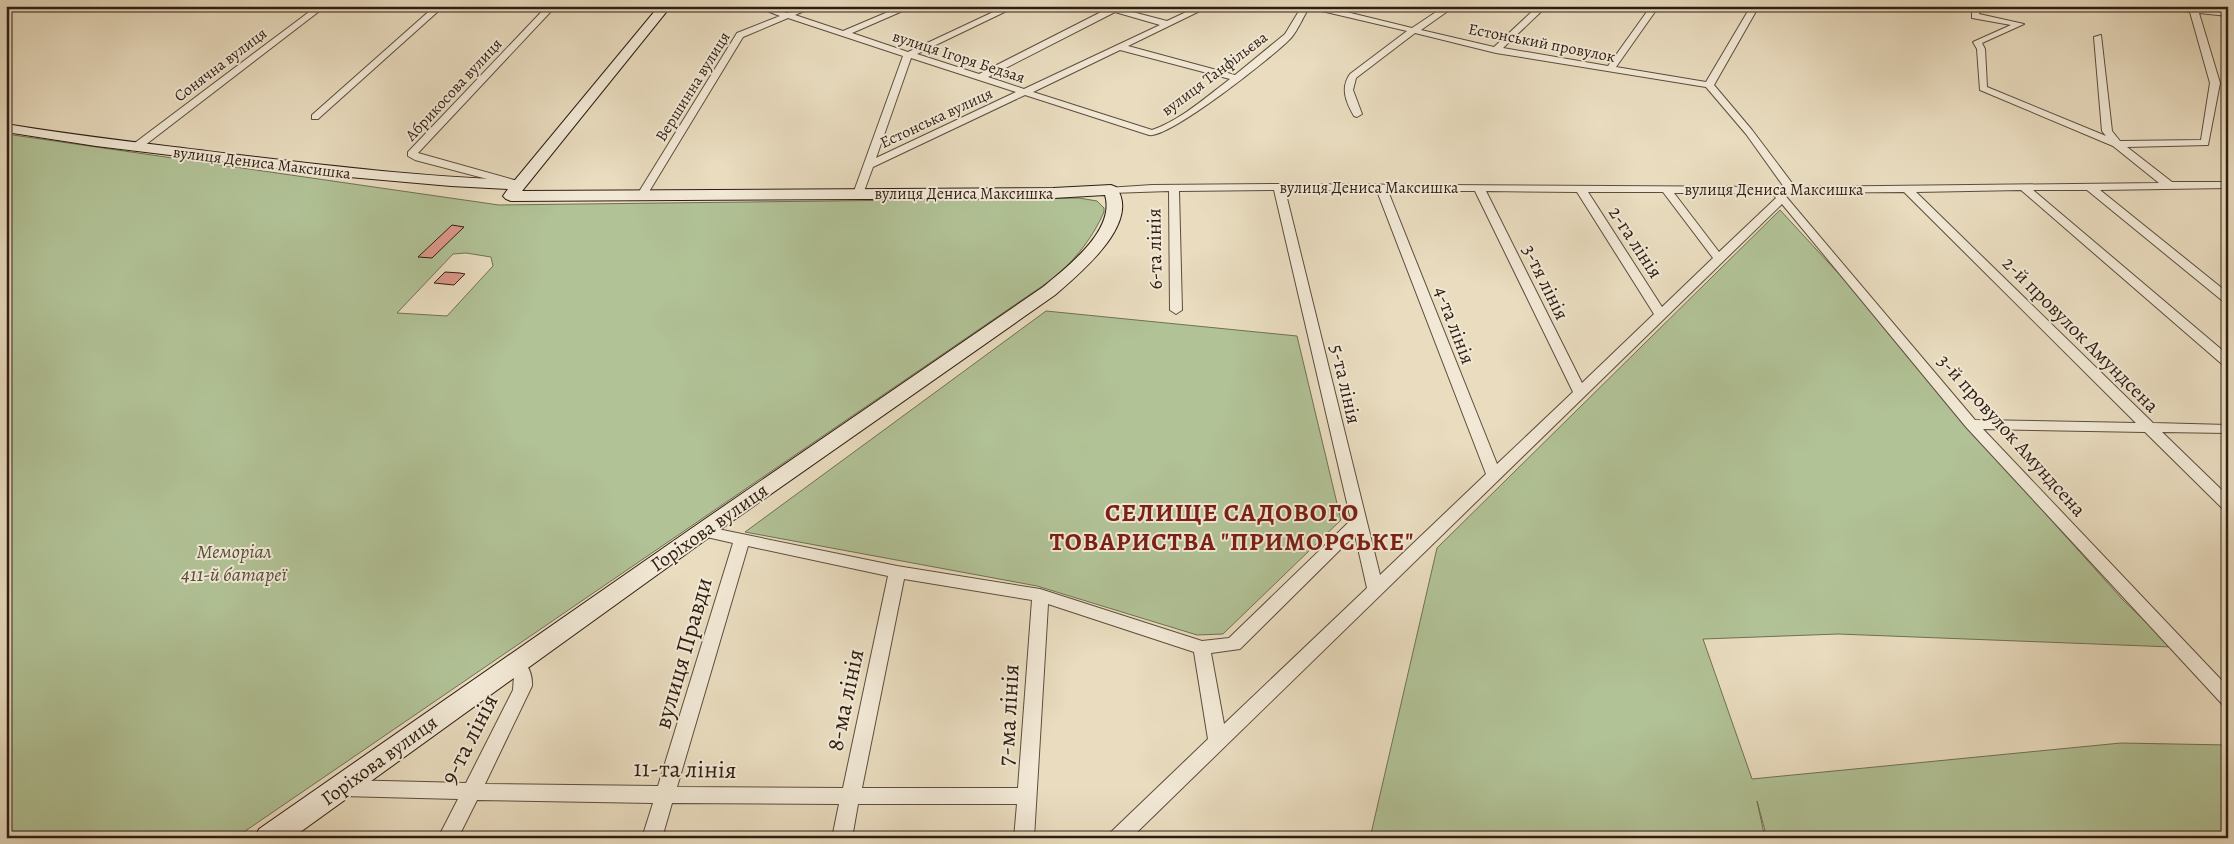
<svg xmlns="http://www.w3.org/2000/svg" width="2234" height="844" font-family="Alegreya,serif">
	<style>
		.green { fill: #b1c296; stroke: #707054; fill-rule: evenodd }
		.building { fill: #de988a; stroke: #2e1d12 }
		.lines { fill: none; stroke-linecap: round; stroke-linejoin: round }
		.street-casing { stroke: #5d4d3d; stroke-width: 2 }
		.secondary-casing { stroke: #2e1d12; stroke-width: 2 }
		.street { fill: #f1e8d5; fill-rule: evenodd }
		.secondary { fill: #f1e8d5; fill-rule: evenodd }
		.labels { text-anchor: middle; stroke-width: 4; stroke-linejoin: round; paint-order: stroke }
		.far-street-label { font-size: 16px; fill: #2e1d12; stroke: #f1e8d5 }
		.street-label { font-size: 20px; fill: #2e1d12; stroke: #f1e8d5 }
		.park-label { font-size: 20px; font-style: italic; fill: #554f3a; stroke: #f1e8d5 }
		.near-street-label { font-size: 24px; fill: #2e1d12; stroke: #f1e8d5 }
		.district-label { font-size: 25px; font-weight: bold; letter-spacing: 1px; fill: #7a1f14; stroke: #f1e8d5 }
	</style>
	<rect width="100%" height="100%" fill="#e9dcbf"/>
	<filter id="stains"><feTurbulence type="fractalNoise" baseFrequency=".004" numOctaves="4"/><feColorMatrix values="0 0 0 0 .2 0 0 0 0 .09 0 0 0 0 .02 0 0 0 .5 -.17"/></filter>
	<radialGradient id="worn" r=".72"><stop offset=".6" stop-color="#630" stop-opacity="0"/><stop offset="1" stop-color="#630" stop-opacity=".3"/></radialGradient>
	<g class="green">
		<path d="M6 134 499 205 1079 198 1097 201 1104 208V212C1093 237 1077 257 1057 276L235 838H6ZM466 253 491 257 493 266 447 316 397 313 453 254Z"/>
		<path d="M1780 210 1911 352 2035 502 2122 599 2172 647 1838 634 1703 639 1752 779 2121 743 2228 745V838H1767L1757 801 1765 838H1370L1437 548Z"/>
		<path d="M1046 311 1297 336 1341 520 1223 634 1197 635 1037 586 745 532Z"/>
	</g>
	<g class="building">
		<path d="M452 225 464 227 432 258 418 257Z"/>
		<path d="M445 272 460 273 465 274 454 285 434 283Z"/>
	</g>
	<g class="lines">
		<g class="street-casing">
			<g id="street">
				<path d="M317 6H326L140 149H132V145Z"/>
				<path d="M435 6H444L318 119H312V115Z"/>
				<path d="M547 6H556L418 153 518 181V185L514 186 415 160 408 156V152Z"/>
				<path d="M754 6H767L787 13 803 6H815L795 15 843 31 902 6H914L852 33 908 52 1006 6H1017L917 54 979 74 1107 9V6H1124L1121 9 1167 21 1199 6H1210L1128 46 1235 75 1285 34 1302 6H1322L1412 28 1445 6H1455L1421 30 1494 47 1538 6H1547L1503 48 1608 66 1651 6H1659L1616 67 1706 82 1751 6H1759L1714 85 1752 130 1795 187 2159 183 2113 146 1980 90 1977 49 1973 42 2011 25 1972 18V6H1980L1979 14 2024 24 1982 43 1985 49 1987 87 2106 136 2102 131 2094 37 2101 35 2112 131 2120 141 2201 140 2210 83 2190 12 2152 6H2180L2228 12V16L2199 13 2220 83 2208 145 2127 147 2172 182H2228V188L2100 190 2228 293V303L2224 302 2087 190H2033L2228 355V366L2223 365 2021 190 1916 192 2153 423 2228 425V433L2162 432 2228 496V510L2223 509 2145 432 1983 429 2228 687V706L2222 704 1966 427 1782 204 1131 838H1108L1111 832 1208 739 1194 652 1048 604 1034 838H1014L1017 804H858L852 838H832L839 804 672 803 662 838H642L653 803 477 800 458 838H438L458 799 342 796 335 794 333 788 335 782 342 780 466 783 513 690 514 675 506 663 509 658C524 653 533 672 532 686L485 784 658 786 733 543 698 535 695 531 698 527 703 526 897 566 1040 589 1202 641 1229 638 1351 520 1274 190 1179 191 1182 310 1176 314 1170 310 1169 191 1111 193 1106 190 1107 188 1152 185 1279 184 1784 187 1746 134 1706 87 1496 53 1415 33 1356 78 1353 90 1362 114 1357 117 1354 116C1346 102 1340 88 1350 74L1407 31 1309 8C1303 17 1298 30 1291 38 1274 56 1169 139 1149 135L1025 95 873 167 863 194 858 197 853 194 903 56 788 18 743 37 647 195 646 197H638L637 195 737 33 780 16ZM1115 12 1160 25 1024 89 988 77ZM1120 50 1230 79C1206 97 1181 120 1152 130L1033 92ZM911 58 1016 92 876 158ZM1285 190 1377 191 1486 474 1380 575ZM1388 191H1475L1573 392 1497 464ZM1486 191 1577 192 1654 314 1582 383ZM1588 192H1663L1713 258 1662 307ZM1904 192 2136 423 1975 420 1783 193ZM1674 193H1772L1776 198 1719 252ZM1355 535 1367 588 1224 724 1211 653 1240 649ZM748 546 888 576 843 788 677 787ZM904 579 1032 600 1018 788H862Z"/>
			</g>
		</g>
		<g class="secondary-casing">
			<path id="secondary" d="M659 6H671L522 191 1053 188 1111 185 1116 187C1142 223 1080 273 1055 295L711 536 292 838H255L259 829 695 526 1043 287C1067 267 1116 230 1105 195L1053 198 511 201 506 199 503 196 508 189 451 186 349 177 96 146 6 132V124C84 137 162 145 239 155 331 166 423 177 515 180Z"/>
		</g>
		<use href="#street" class="street"/>
		<use href="#secondary" class="secondary"/>
	</g>
	<g class="labels">
		<g class="far-street-label">
			<text transform="translate(1542 42) rotate(11)" y="6">Естонський провулок</text>
			<text transform="translate(959 56) rotate(18)" y="6">вулиця Ігоря Бедзая</text>
			<text transform="translate(220 64) rotate(-37)" y="6">Сонячна вулиця</text>
			<text transform="translate(1214 73) rotate(-37)" y="6">вулиця Танфільєва</text>
			<text transform="translate(692 86) rotate(-58)" y="6">Вершинна вулиця</text>
			<text transform="translate(453 89) rotate(-47)" y="6">Абрикосова вулиця</text>
			<text transform="translate(936 117) rotate(-25)" y="6">Естонська вулиця</text>
			<text transform="translate(262 162) rotate(7)" y="6">вулиця Дениса Максишка</text>
			<text x="1369" y="193">вулиця Дениса Максишка</text>
			<text x="1774" y="195">вулиця Дениса Максишка</text>
			<text x="964" y="199">вулиця Дениса Максишка</text>
		</g>
		<g class="street-label">
			<text transform="translate(1636 242) rotate(57)" y="7">2-га лінія</text>
			<text transform="translate(1154 249) rotate(-91)" y="7">6-та лінія</text>
			<text transform="translate(1546 282) rotate(64)" y="7">3-тя лінія</text>
			<text transform="translate(1455 325) rotate(69)" y="7">4-та лінія</text>
			<text transform="translate(2081 334) rotate(45)" y="7">2-й провулок Амундсена</text>
			<text transform="translate(1346 384) rotate(77)" y="7">5-та лінія</text>
			<text transform="translate(2012 435) rotate(48)" y="7">3-й провулок Амундсена</text>
			<text transform="translate(709 527) rotate(-35)" y="7">Горіхова вулиця</text>
			<text transform="translate(379 760) rotate(-36)" y="7">Горіхова вулиця</text>
		</g>
		<g class="park-label">
			<text x="234" y="558">Меморіал<tspan x="234" dy="23">411-й батареї</tspan></text>
		</g>
		<g class="near-street-label">
			<text transform="translate(683 653) rotate(-74)" y="8">вулиця Правди</text>
			<text transform="translate(845 700) rotate(-78)" y="8">8-ма лінія</text>
			<text transform="translate(1008 715) rotate(-87)" y="8">7-ма лінія</text>
			<text transform="translate(469 739) rotate(-63)" y="8">9-та лінія</text>
			<text transform="translate(685 769) rotate(1)" y="8">11-та лінія</text>
		</g>
		<g class="district-label">
			<text x="1232" y="521">СЕЛИЩЕ САДОВОГО<tspan x="1232" dy="29">ТОВАРИСТВА "ПРИМОРСЬКЕ"</tspan></text>
		</g>
	</g>
	<rect width="2234" height="844" fill="none" stroke="#e9dcbf" stroke-width="25"/>
	<rect x="8" y="8" width="2219" height="829" fill="none" stroke="#2e1d12" stroke-width="2.5"/>
	<rect x="12" y="12" width="2209" height="819" fill="none" stroke="#2e1d12"/>
	<rect width="100%" height="100%" filter="url(#stains)"/>
	<rect width="100%" height="100%" fill="url(#worn)"/>
</svg>
